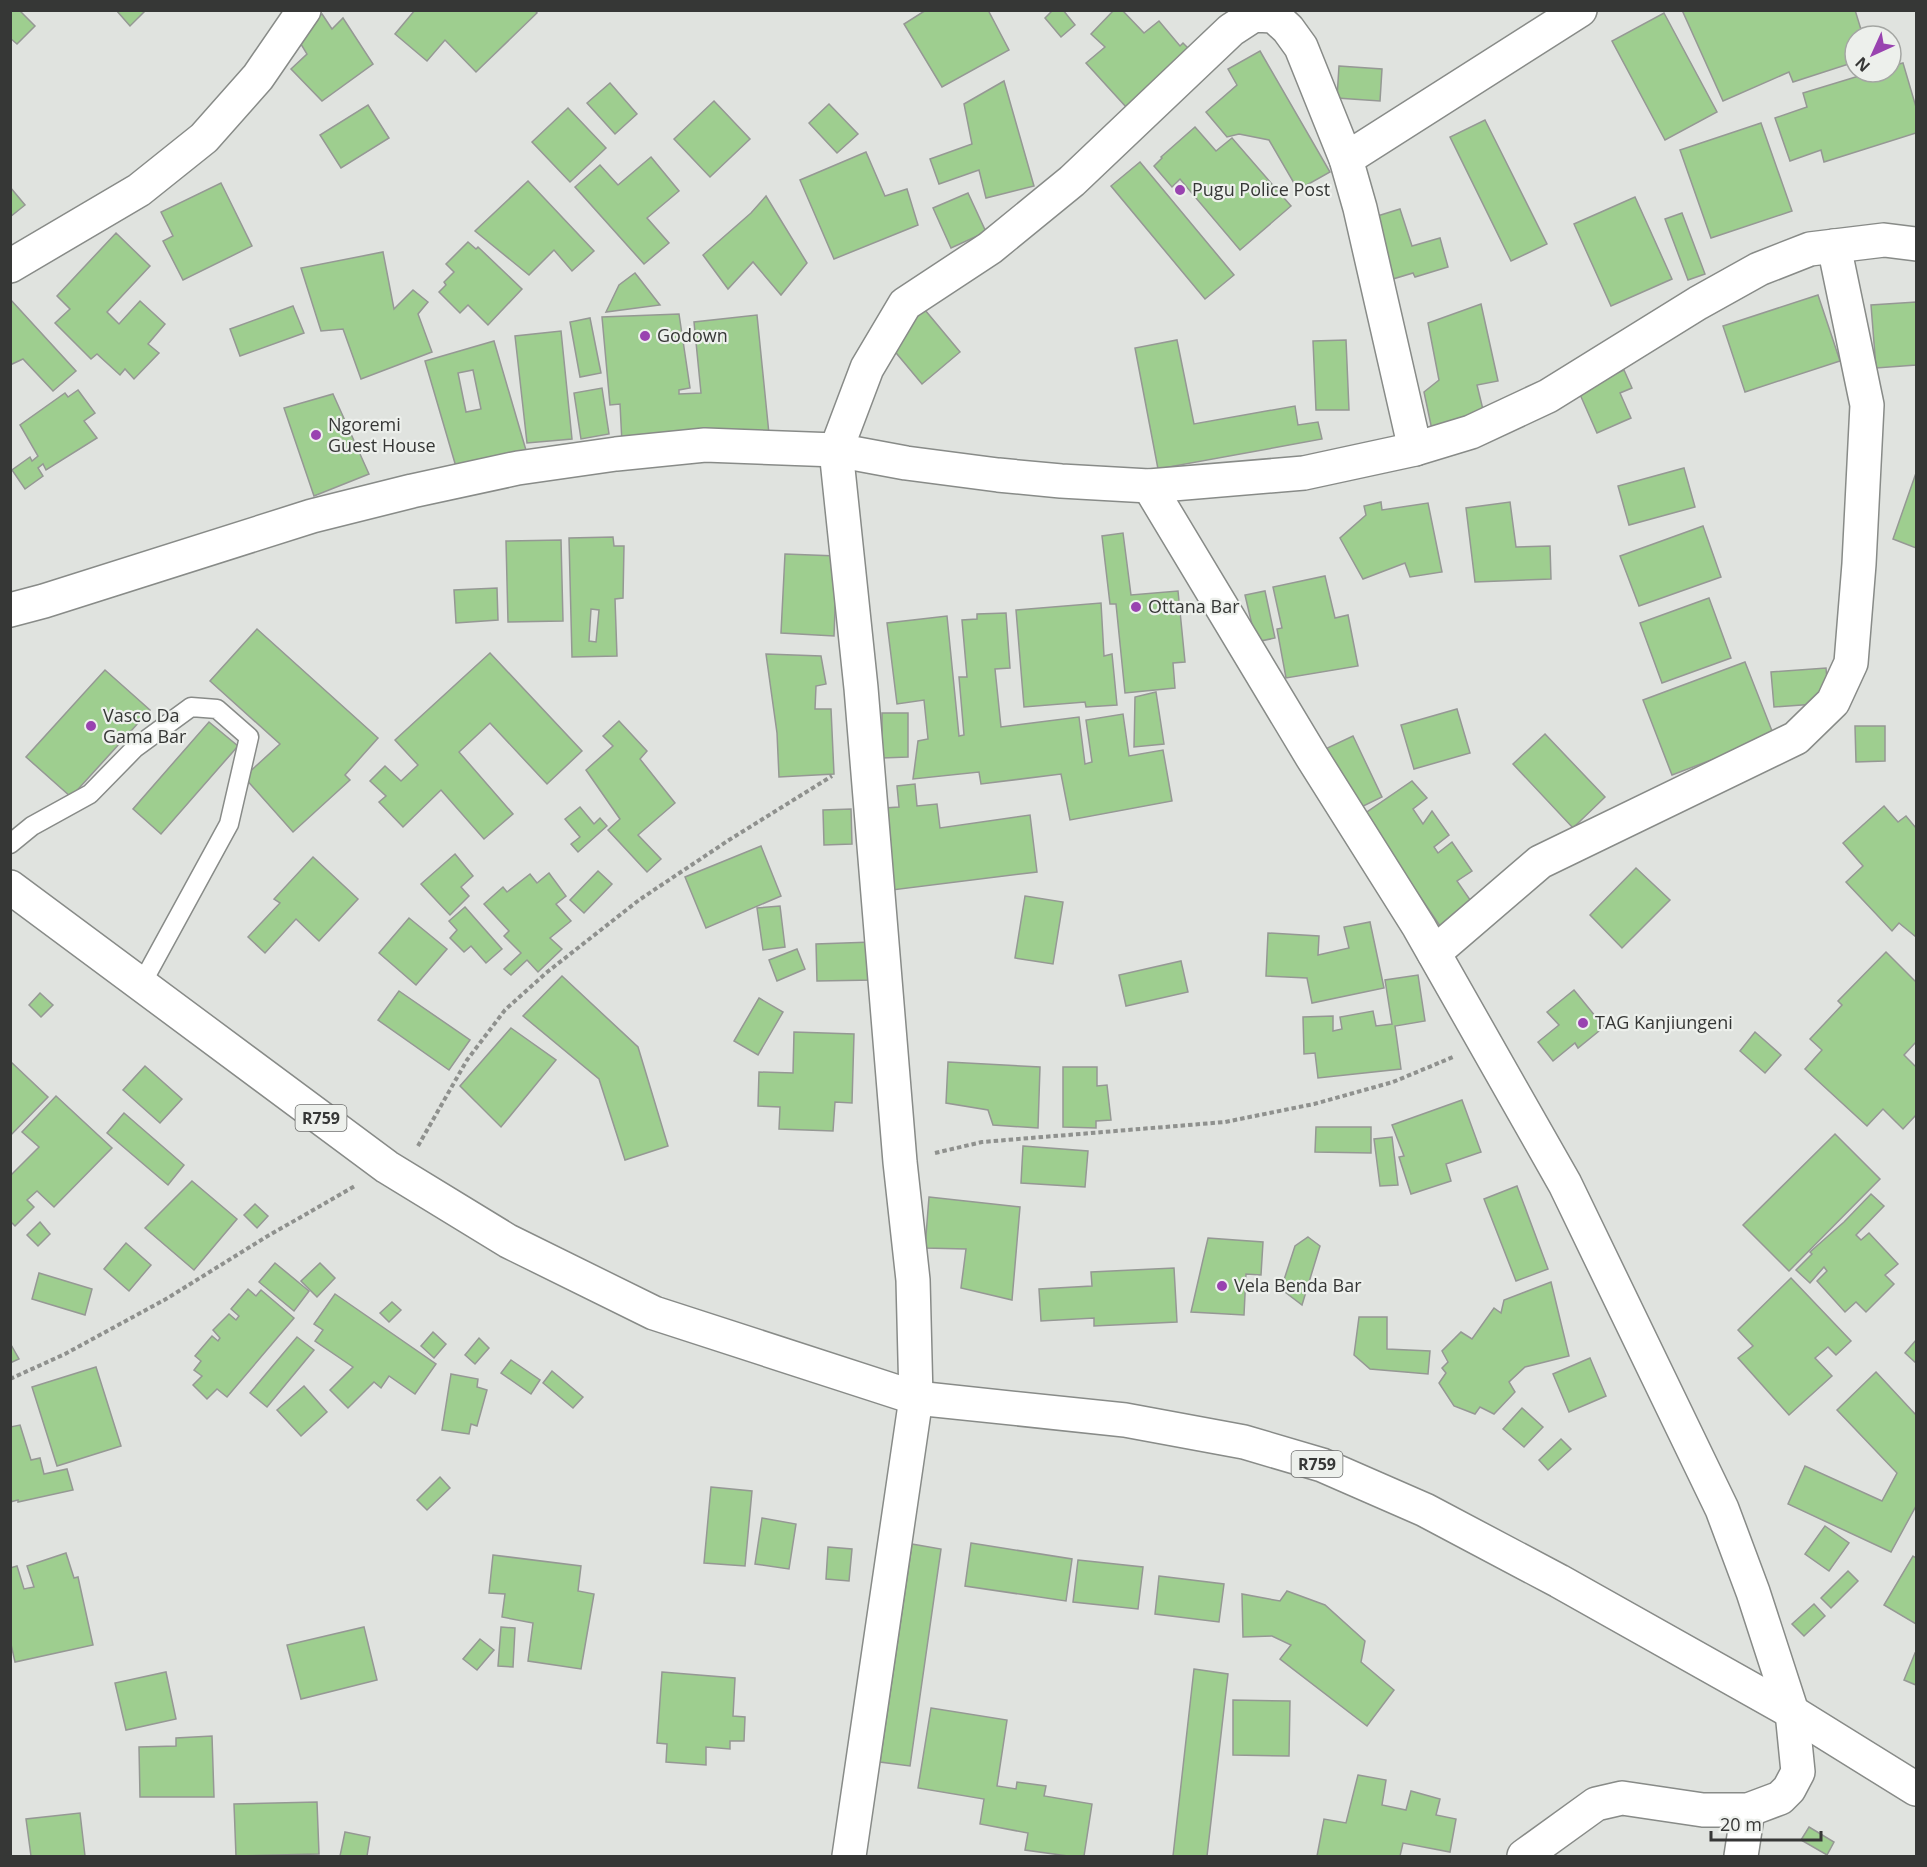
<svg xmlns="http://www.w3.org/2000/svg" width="1927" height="1867" font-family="'Open Sans',sans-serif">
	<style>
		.building { fill: #9ece8f; stroke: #959894; stroke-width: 1.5; fill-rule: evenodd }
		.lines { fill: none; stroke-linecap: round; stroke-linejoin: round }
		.lane-casing { stroke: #888b88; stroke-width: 21 }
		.street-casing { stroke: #888b88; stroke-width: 36 }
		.primary-casing { stroke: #888b88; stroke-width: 36 }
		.path { stroke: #8f918e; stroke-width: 4; stroke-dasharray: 4.5 3; stroke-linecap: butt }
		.lane { stroke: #fff; stroke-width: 18 }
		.street { stroke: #fff; stroke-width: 33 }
		.primary { stroke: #fff; stroke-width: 33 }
		.poi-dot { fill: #9943b0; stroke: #edf0ec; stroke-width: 2 }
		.labels { text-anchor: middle; stroke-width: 4.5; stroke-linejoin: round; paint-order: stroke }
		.shield { fill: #edf0ec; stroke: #6d6e6d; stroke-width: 1.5 }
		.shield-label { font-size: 16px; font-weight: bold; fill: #363736 }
		.poi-label { font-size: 18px; fill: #363736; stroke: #edf0ec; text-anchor: start }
	</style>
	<rect width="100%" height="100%" fill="#e0e3df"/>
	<g class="building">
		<path d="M10 10H19L35 26 17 44 10 38Z"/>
		<path d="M116 10H146L130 26Z"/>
		<path d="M415 10H535L537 13 476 72 445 40 427 61 395 34Z"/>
		<path d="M926 10H988L1009 50 942 87 904 24Z"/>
		<path d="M1053 10H1063L1075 25 1061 37 1045 18Z"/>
		<path d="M1114 10H1122L1144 33 1159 21 1180 46 1183 43 1199 59 1127 108 1086 63 1105 47 1091 34Z"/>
		<path d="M1682 10H1855L1863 36H1855V62L1793 82 1789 72 1723 101Z"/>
		<path d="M1664 13 1717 112 1665 140 1612 41Z"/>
		<path d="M322 14 332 29 343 18 373 64 322 101 291 69 307 54 293 31Z"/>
		<path d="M1260 51 1330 172 1298 190 1269 140 1239 134 1227 137 1206 112 1237 85 1228 69Z"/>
		<path d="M1903 63 1916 107V133L1824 162 1821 150 1790 161 1775 118 1807 107 1803 93 1872 72H1891V66Z"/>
		<path d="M1339 66 1382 69 1380 101 1337 98Z"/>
		<path d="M1004 81 1034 186 986 198 979 170 939 184 930 159 972 144 964 104Z"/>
		<path d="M610 83 637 114 615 134 587 103Z"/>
		<path d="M714 101 750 139 710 177 674 139Z"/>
		<path d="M829 104 858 134 837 153 809 123Z"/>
		<path d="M368 105 389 138 341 168 320 135Z"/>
		<path d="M568 108 606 148 570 182 532 142Z"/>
		<path d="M1485 120 1547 244 1511 261 1450 137Z"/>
		<path d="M1761 123 1792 211 1711 238 1680 150Z"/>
		<path d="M1195 127 1216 151 1232 138 1291 206 1240 250 1180 179 1172 187 1154 166 1162 158 1161 157Z"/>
		<path d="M866 152 885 196 907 189 918 225 834 259 800 180Z"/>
		<path d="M651 157 679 191 647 218 669 243 644 264 575 187 600 165 618 185Z"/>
		<path d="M1140 162 1234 275 1205 299 1111 186Z"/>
		<path d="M528 181 594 251 572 271 554 250 529 275 475 231Z"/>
		<path d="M221 183 252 246 183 280 163 241 173 236 161 212Z"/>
		<path d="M10 187 25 205 10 217Z"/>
		<path d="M968 193 986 232 951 248 933 208Z"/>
		<path d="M766 196 807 263 781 295 753 262 728 289 703 255 751 213Z"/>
		<path d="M1635 197 1672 279 1611 306 1574 224Z"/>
		<path d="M1400 209 1412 246 1440 238 1448 267 1415 277 1413 273 1393 279 1374 217Z"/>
		<path d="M1682 213 1705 274 1688 280 1665 219Z"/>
		<path d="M116 233 150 266 107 312 119 324 140 301 165 324 148 344 159 353 134 379 125 369 120 375 97 354 91 359 55 323 70 309 57 296Z"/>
		<path d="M468 242 476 249 478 247 522 289 488 325 468 305 460 313 439 292 446 285 444 282 454 272 446 264Z"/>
		<path d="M383 252 394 309 413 290 428 302 418 314 432 352 361 379 343 329 321 331 301 268Z"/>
		<path d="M635 273 660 305 606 312 619 285Z"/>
		<path d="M1818 295 1840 361 1745 392 1723 326Z"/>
		<path d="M10 299 76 371 53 391 23 359 10 365Z"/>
		<path d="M1916 302V365L1876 368 1871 305Z"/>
		<path d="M1481 304 1498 381 1477 385 1486 422 1432 430 1424 392 1439 380 1428 323Z"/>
		<path d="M293 306 304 333 240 356 230 329Z"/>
		<path d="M925 310 960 352 922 384 887 342Z"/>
		<path d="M679 314 690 388 679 390V394L701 393 694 322 757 315 769 434 622 443 620 404 610 405 602 317Z"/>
		<path d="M590 318 601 373 580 377 570 322Z"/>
		<path d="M561 331 572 439 527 443 515 336Z"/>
		<path d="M1177 340 1194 424 1295 406 1298 425 1318 422 1322 439 1158 469 1135 348Z"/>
		<path d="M1346 340 1349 410H1316L1313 341Z"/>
		<path d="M494 341 528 457 459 477 425 361ZM473 370 481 409 466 412 458 373Z"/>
		<path d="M1624 370 1632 388 1620 393 1631 418 1597 433 1578 390Z"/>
		<path d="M602 388 609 434 581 439 574 393Z"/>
		<path d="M78 390 95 413 84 421 97 438 46 470 43 464 38 468 43 476 25 489 12 470 30 457 32 461 38 456 20 425 65 393 68 397Z"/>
		<path d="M333 394 369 474 314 496 284 408Z"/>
		<path d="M1684 468 1695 507 1629 525 1618 486Z"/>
		<path d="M1916 473V548L1893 539Z"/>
		<path d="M1381 502 1382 510 1428 503 1442 572 1410 577 1405 563 1363 579 1340 538 1366 515 1364 506Z"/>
		<path d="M1510 502 1516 547 1550 546 1551 579 1475 582 1466 508Z"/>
		<path d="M1703 526 1721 577 1639 606 1620 556Z"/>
		<path d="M1123 533 1131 595 1178 591 1185 662 1173 663 1175 688 1125 693 1116 604H1110L1102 536Z"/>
		<path d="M613 537 614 546H624L623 598 615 599 617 656 572 657 569 538ZM591 609 599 610 596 642 589 641Z"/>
		<path d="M561 540 563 621 508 622 506 541Z"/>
		<path d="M785 554 837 556 834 636 781 633Z"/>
		<path d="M1325 576 1335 618 1348 615 1358 666 1286 678 1277 629 1282 628 1273 587Z"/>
		<path d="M497 588 498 620 456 623 454 590Z"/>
		<path d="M1265 591 1275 638 1256 642 1245 595Z"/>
		<path d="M1709 598 1731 658 1662 683 1640 623Z"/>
		<path d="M1101 603 1104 656 1112 654 1117 705 1086 707 1085 702 1024 707 1016 610Z"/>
		<path d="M1006 613 1010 668 995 669 1001 727 1079 717 1085 764 1092 762 1086 720 1123 714 1129 756 1163 750 1172 801 1070 820 1061 774 981 784 979 772 913 779 918 741 928 739 924 700 897 704 887 623 947 616 959 736 964 735 959 677H967L962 620 977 619V614Z"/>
		<path d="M257 629 378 738 345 775 350 780 293 832 244 777 280 744 210 681Z"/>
		<path d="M490 653 582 751 547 784 490 723 459 752 513 814 484 839 441 790 403 827 379 802 386 796 370 781 385 766 401 781 418 765 395 740Z"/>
		<path d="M766 654 821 656 826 684 816 686 815 709H831L834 774 779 777 777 733Z"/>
		<path d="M1745 662 1774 736 1672 775 1643 700Z"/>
		<path d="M1826 668 1829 703 1774 707 1771 672Z"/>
		<path d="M105 670 150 710 71 797 26 757Z"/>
		<path d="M1156 692 1164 744 1134 747 1135 697Z"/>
		<path d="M1457 709 1470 753 1414 769 1401 725Z"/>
		<path d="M882 713H908V757L882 758Z"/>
		<path d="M619 721 647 751 640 759 675 803 638 835 661 859 647 872 608 830 620 819 586 770 613 746 603 736Z"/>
		<path d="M209 722 238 746 161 834 133 809Z"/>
		<path d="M1855 726H1885V761L1856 762Z"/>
		<path d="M1545 734 1605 797 1573 828 1513 764Z"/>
		<path d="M1353 736 1382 797 1353 811 1323 750Z"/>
		<path d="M1412 781 1427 798 1413 809 1423 824 1432 811 1449 835 1434 847 1438 853 1452 842 1472 871 1457 881 1475 907 1442 929 1364 814Z"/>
		<path d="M915 784 917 806 937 804 940 828 1030 815 1037 872 892 890 884 808 899 807 897 786Z"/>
		<path d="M1884 806 1898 822 1906 816 1916 828V937L1899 923 1892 931 1846 882 1863 866 1843 843Z"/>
		<path d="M580 807 594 824 600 818 607 826 578 852 571 844 580 837 565 819Z"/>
		<path d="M851 809 852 844 824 845 823 810Z"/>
		<path d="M761 846 781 896 706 928 685 877Z"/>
		<path d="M455 854 473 876 461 887 469 896 450 915 421 884Z"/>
		<path d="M313 857 358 899 319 941 296 919 265 953 248 937 280 903 274 899Z"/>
		<path d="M1636 868 1670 900 1622 948 1590 915Z"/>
		<path d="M598 871 612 884 584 913 570 900Z"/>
		<path d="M549 873 566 896 556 904 571 921 550 938 562 949 538 972 527 960 511 975 504 969 521 953 504 936 509 931 484 904 503 887 507 892 530 874 537 883Z"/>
		<path d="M1025 896 1063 902 1053 964 1015 958Z"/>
		<path d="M780 906 785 947 763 950 757 908Z"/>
		<path d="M465 907 502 949 486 963 471 946 464 952 450 938 457 930 449 921Z"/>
		<path d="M409 918 447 949 416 985 379 953Z"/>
		<path d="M1370 922 1384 988 1312 1003 1307 978 1266 976 1268 933 1319 936 1318 955 1349 948 1344 927Z"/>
		<path d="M872 942 874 980 817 981 816 944Z"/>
		<path d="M797 949 805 969 777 981 769 960Z"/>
		<path d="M1886 952 1916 982V1042L1904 1055 1916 1067V1115L1903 1129 1883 1109 1867 1126 1805 1069 1822 1050 1810 1039 1842 1005 1838 1001Z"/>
		<path d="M1181 961 1188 992 1126 1006 1119 975Z"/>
		<path d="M1418 975 1425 1021 1395 1026 1401 1069 1318 1078 1315 1053 1304 1054 1303 1017 1333 1016V1031L1342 1029 1340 1017 1373 1011 1376 1026 1392 1024 1385 980Z"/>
		<path d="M562 976 638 1047 668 1146 625 1160 599 1079 523 1016Z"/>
		<path d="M1574 990 1604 1027 1578 1048 1575 1043 1553 1061 1538 1042 1559 1025 1547 1012Z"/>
		<path d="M399 991 470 1040 449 1070 378 1020Z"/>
		<path d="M40 993 53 1005 41 1017 29 1005Z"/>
		<path d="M759 998 783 1012 758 1055 734 1041Z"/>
		<path d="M511 1028 556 1060 501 1127 460 1086Z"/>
		<path d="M794 1032 854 1034 852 1103 835 1102 833 1131 779 1129 780 1107 758 1106 759 1072 793 1073Z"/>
		<path d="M1755 1032 1781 1055 1765 1073 1740 1051Z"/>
		<path d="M10 1061 48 1097 10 1136Z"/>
		<path d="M948 1062 1040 1067 1038 1128 993 1125 988 1110 946 1103Z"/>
		<path d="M145 1066 182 1099 160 1123 123 1090Z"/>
		<path d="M1063 1067H1097V1086L1107 1085 1111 1120 1096 1121V1128L1063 1127Z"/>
		<path d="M56 1096 112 1148 54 1207 37 1191 27 1200 34 1207 15 1226 10 1221V1176L39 1147 22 1132Z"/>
		<path d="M1462 1100 1481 1152 1446 1164 1451 1181 1411 1194 1399 1157 1404 1156 1392 1125Z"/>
		<path d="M124 1113 184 1165 168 1185 107 1133Z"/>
		<path d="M1316 1127H1371V1153L1315 1152Z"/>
		<path d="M1835 1134 1880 1179 1789 1271 1743 1225Z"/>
		<path d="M1392 1137 1398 1185 1380 1186 1374 1139Z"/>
		<path d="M1023 1146 1088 1151 1085 1187 1021 1183Z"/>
		<path d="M192 1181 237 1219 194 1270 145 1228Z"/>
		<path d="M1517 1186 1548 1269 1516 1281 1484 1199Z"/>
		<path d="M1871 1194 1884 1206 1856 1235 1861 1240 1869 1233 1898 1264 1885 1275 1894 1284 1866 1312 1856 1302 1845 1312 1817 1281 1827 1271 1824 1267 1810 1283 1796 1270 1812 1254 1810 1252 1844 1222Z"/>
		<path d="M929 1197 1020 1207 1012 1300 961 1288 966 1249 925 1248Z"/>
		<path d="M255 1204 268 1216 257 1228 244 1215Z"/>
		<path d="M40 1222 50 1234 38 1246 27 1235Z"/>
		<path d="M1308 1237 1320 1246 1302 1305 1281 1289 1295 1246Z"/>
		<path d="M1208 1238 1263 1242 1261 1275 1246 1274 1244 1315 1191 1312Z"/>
		<path d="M126 1243 151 1265 129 1291 104 1269Z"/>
		<path d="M275 1263 309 1291 294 1311 259 1282Z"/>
		<path d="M320 1263 335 1278 317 1297 301 1281Z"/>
		<path d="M1174 1268 1177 1322 1094 1326V1318L1041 1321 1039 1289 1092 1286 1091 1272Z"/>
		<path d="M39 1273 92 1289 85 1315 32 1299Z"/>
		<path d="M1791 1278 1851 1341 1836 1355 1828 1347 1815 1358 1832 1376 1789 1415 1738 1358 1753 1346 1738 1330Z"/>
		<path d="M1551 1282 1569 1356 1525 1367 1509 1382 1515 1392 1494 1414 1480 1407 1475 1414 1454 1406 1439 1383 1446 1373 1442 1368 1448 1362 1442 1351 1461 1332 1472 1339 1494 1308 1501 1313 1504 1300Z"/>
		<path d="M248 1289 256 1296 261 1290 294 1318 227 1397 217 1389 207 1399 193 1385 202 1376 194 1370 201 1361 195 1356 212 1336 218 1341 220 1338 213 1330 229 1314 236 1320 239 1316 231 1309Z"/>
		<path d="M335 1294 436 1364 415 1394 389 1376 381 1388 374 1382 348 1408 330 1390 353 1367 315 1341 323 1330 314 1324Z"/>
		<path d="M392 1302 401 1310 389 1322 380 1313Z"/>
		<path d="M1359 1317H1387V1349L1430 1351 1428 1374 1370 1369 1354 1355Z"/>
		<path d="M433 1332 446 1344 434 1358 421 1346Z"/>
		<path d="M297 1337 314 1350 267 1407 250 1393Z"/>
		<path d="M479 1338 489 1348 475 1364 465 1355Z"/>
		<path d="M1916 1340V1363L1905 1353Z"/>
		<path d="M10 1343 19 1359 10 1363Z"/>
		<path d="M1590 1358 1606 1396 1569 1412 1553 1374Z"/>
		<path d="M511 1360 540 1380 531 1394 501 1373Z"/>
		<path d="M96 1367 121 1446 57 1466 32 1387Z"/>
		<path d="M552 1371 583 1397 573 1408 543 1383Z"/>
		<path d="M1876 1372 1916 1415V1506L1891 1552 1788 1504 1805 1466 1882 1501 1897 1473 1837 1410Z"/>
		<path d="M451 1374 478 1379 477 1387 487 1390 477 1426 471 1424 469 1434 442 1430Z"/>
		<path d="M304 1386 327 1412 301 1436 277 1410Z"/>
		<path d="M1522 1408 1543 1427 1524 1447 1503 1429Z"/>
		<path d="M20 1425 31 1460 40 1458 44 1474 67 1469 73 1490 18 1502V1500L10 1502V1427Z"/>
		<path d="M1561 1439 1571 1449 1548 1470 1539 1460Z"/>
		<path d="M440 1477 450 1488 427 1510 417 1500Z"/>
		<path d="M711 1487 752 1491 745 1566 704 1563Z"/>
		<path d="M762 1518 796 1524 789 1569 755 1564Z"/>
		<path d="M1825 1526 1849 1543 1829 1571 1805 1554Z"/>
		<path d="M971 1543 1072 1559 1066 1601 965 1586Z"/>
		<path d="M912 1544 941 1549 910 1766 880 1762Z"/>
		<path d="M828 1547 852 1549 849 1581 826 1579Z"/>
		<path d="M66 1553 74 1578 78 1577 93 1645 15 1662 10 1640V1568L17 1566 24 1589 34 1587 27 1566Z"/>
		<path d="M493 1555 581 1566 578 1591 594 1594 581 1669 528 1661 533 1623 502 1617 505 1594 489 1593Z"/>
		<path d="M1913 1556 1916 1558V1624L1884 1605Z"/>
		<path d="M1078 1560 1143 1567 1138 1609 1073 1602Z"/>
		<path d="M1848 1571 1858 1581 1831 1608 1821 1598Z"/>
		<path d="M1159 1576 1224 1584 1219 1622 1155 1614Z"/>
		<path d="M1287 1591 1325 1605 1365 1641 1361 1662 1394 1690 1367 1726 1280 1659 1291 1645 1272 1636 1243 1637 1242 1594 1280 1601Z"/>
		<path d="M1814 1604 1825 1616 1804 1636 1792 1624Z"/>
		<path d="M364 1627 377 1680 301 1699 287 1645Z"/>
		<path d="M501 1627 515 1628 513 1667 498 1666Z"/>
		<path d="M480 1639 494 1650 477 1670 463 1659Z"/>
		<path d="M1915 1653 1916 1654V1685L1904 1680Z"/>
		<path d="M1194 1669 1228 1674 1207 1856H1173Z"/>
		<path d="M166 1672 176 1719 126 1730 115 1683Z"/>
		<path d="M662 1672 735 1678 733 1716 745 1717 744 1741H730V1749L706 1747V1765L666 1762 667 1744 657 1743Z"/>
		<path d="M1233 1700 1290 1701 1289 1756 1233 1755Z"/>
		<path d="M931 1708 1007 1720 997 1786 1016 1789 1017 1782 1046 1786 1044 1796 1092 1804 1084 1856H1068L1025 1850 1028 1833 980 1824 984 1799 918 1788Z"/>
		<path d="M212 1736 214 1797H140L139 1747 176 1746V1738Z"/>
		<path d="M1358 1775 1386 1780 1382 1805 1406 1810 1411 1791 1440 1799 1436 1815 1456 1819 1450 1852 1403 1843 1400 1856H1317L1324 1819 1346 1823Z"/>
		<path d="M317 1802 319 1854 236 1856 234 1804Z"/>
		<path d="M80 1813 85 1856H31L26 1819Z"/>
		<path d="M1809 1827 1834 1842 1827 1855 1801 1840Z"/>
		<path d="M345 1832 370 1837 367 1856H340Z"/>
	</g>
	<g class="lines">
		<g class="lane-casing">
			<path id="lane" d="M10 844 32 826 90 794 135 748 191 707 217 709 249 737 229 824 141 985"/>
		</g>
		<g class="street-casing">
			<g id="street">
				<path d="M1346 159 1580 10"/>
				<path d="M10 266 139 190 204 138 258 77 304 10"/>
				<path d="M1149 486 1312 757 1419 927 1565 1184 1722 1509 1753 1592 1792 1712 1798 1772 1789 1789 1780 1798 1748 1810H1703L1622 1798 1596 1804 1524 1856"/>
				<path d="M10 610 44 601 312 516 412 491 518 468 616 454 705 445 836 450 906 463 998 475 1061 481 1149 486 1304 473 1415 449 1471 432 1548 396 1698 303 1759 269 1810 249 1884 240 1916 244"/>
				<path d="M1434 953 1540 862 1796 738 1833 702 1851 663 1859 564 1867 405 1834 246"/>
				<path d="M849 1856 916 1398 913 1280 900 1162 861 688 836 450 867 368 905 304 990 248 1072 181 1231 30 1254 15 1274 16 1288 29 1301 47 1346 159 1360 208 1415 449"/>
				<path d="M1741 1856 1748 1810"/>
			</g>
		</g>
		<g class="primary-casing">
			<path id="primary" d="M10 887 387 1167 508 1241 654 1313 916 1398 1125 1420 1244 1442 1322 1465 1425 1510 1559 1581 1792 1712 1916 1789"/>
		</g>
		<g class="path">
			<path d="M418 1146 467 1060 505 1010 546 973 639 900 729 840 832 776"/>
			<path d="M935 1153 982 1142 1225 1122 1314 1104 1393 1082 1453 1057"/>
			<path d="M10 1379 65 1354 166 1299 266 1237 355 1186"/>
		</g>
		<use href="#lane" class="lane"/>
		<use href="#street" class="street"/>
		<use href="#primary" class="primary"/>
	</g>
	<g class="poi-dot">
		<circle cx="1180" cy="190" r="6"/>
		<circle cx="645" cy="336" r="6"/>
		<circle cx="316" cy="435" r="6"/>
		<circle cx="1136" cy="607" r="6"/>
		<circle cx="91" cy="726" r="6"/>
		<circle cx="1583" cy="1023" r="6"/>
		<circle cx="1222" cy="1286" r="6"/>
	</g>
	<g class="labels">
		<g class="shield">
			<rect x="295.5" y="1105" width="51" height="26" rx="4.5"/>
			<rect x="1291.5" y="1451" width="51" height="26" rx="4.5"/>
		</g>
		<g class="shield-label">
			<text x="321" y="1124">R759</text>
			<text x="1317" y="1470">R759</text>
		</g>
		<g class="poi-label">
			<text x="1192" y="196">Pugu Police Post</text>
			<text x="657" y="342">Godown</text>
			<text x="328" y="431">Ngoremi<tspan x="328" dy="21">Guest House</tspan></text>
			<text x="1148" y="613">Ottana Bar</text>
			<text x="103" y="722">Vasco Da<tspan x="103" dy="21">Gama Bar</tspan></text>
			<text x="1595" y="1029">TAG Kanjiungeni</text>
			<text x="1234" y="1292">Vela Benda Bar</text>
		</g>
	</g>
	<rect width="1927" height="1867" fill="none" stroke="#363736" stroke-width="24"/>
	<g transform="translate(1873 54) rotate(225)"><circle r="28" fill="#edf0ec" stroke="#a4a6a3" stroke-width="1.5"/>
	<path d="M0-4.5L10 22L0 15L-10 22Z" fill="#9943b0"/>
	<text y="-9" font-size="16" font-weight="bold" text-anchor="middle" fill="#363736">N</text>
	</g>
	<path d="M1711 1831v9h110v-9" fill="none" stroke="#363736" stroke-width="3"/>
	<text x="1720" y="1831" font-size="18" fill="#363736" stroke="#edf0ec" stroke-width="4.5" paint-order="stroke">20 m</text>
</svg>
